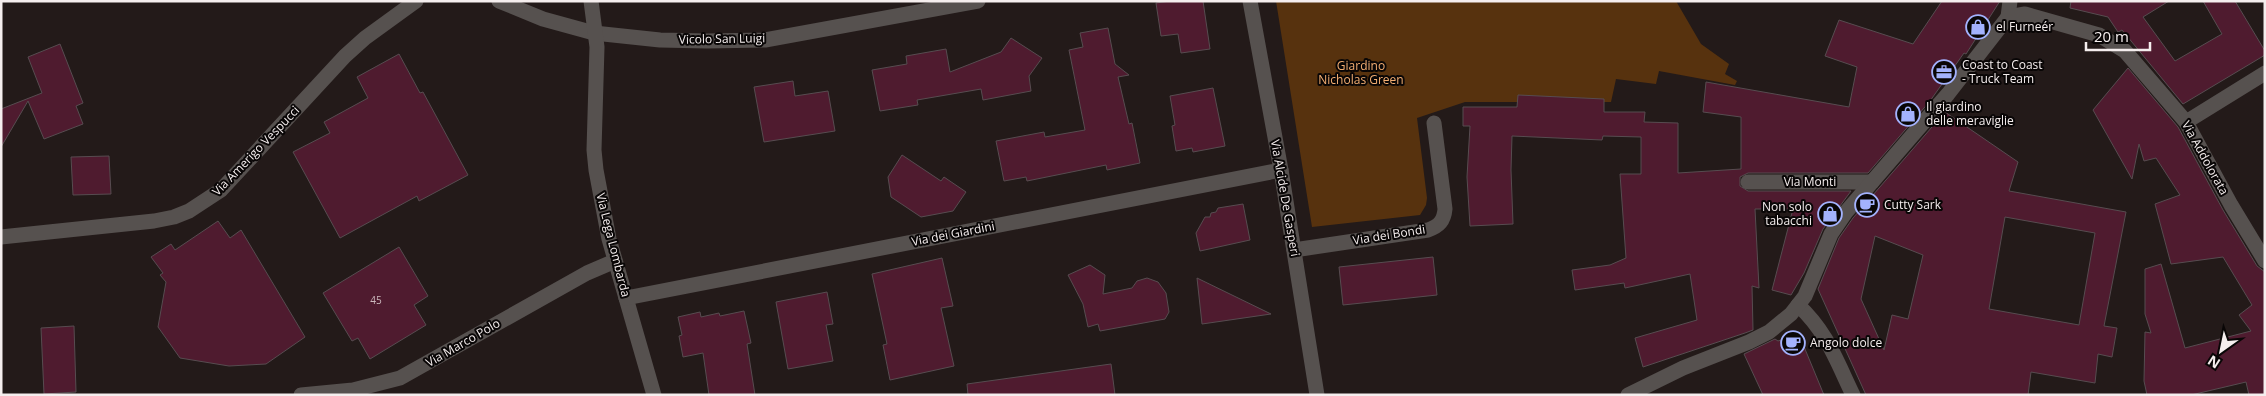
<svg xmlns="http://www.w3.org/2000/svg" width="2266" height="396" font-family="'Open Sans',sans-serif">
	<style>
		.green { fill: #57320e }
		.building { fill: #4f1b2f; stroke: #574c50; fill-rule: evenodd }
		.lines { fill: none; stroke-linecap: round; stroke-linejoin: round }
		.minor { stroke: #56514f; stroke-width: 15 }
		.tertiary { stroke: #56514f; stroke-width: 15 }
		.labels { text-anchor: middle; stroke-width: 4; stroke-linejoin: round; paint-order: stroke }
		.number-label { font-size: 10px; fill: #ccb9be }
		.poi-label { font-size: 12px; fill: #f5eeee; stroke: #090606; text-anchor: start }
		.street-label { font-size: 12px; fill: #f5eeee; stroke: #090606 }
		.park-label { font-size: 12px; fill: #f3ae72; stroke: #090606 }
	</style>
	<rect width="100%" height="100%" fill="#231a19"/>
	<path class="green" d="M1276 1H1676L1701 44 1729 64 1725 74 1737 81 1735 85 1659 71 1656 84 1616 79 1611 102H1465L1417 118 1427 198 1426 205 1420 215 1312 227Z"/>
	<g class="building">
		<path d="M1170 1H1203L1210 49 1181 53 1178 34 1161 36 1156 3Z"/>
		<path d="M1942 1H2000L1966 54 1964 53 1930 101 1868 173H1748L1740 177V186L1748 191H1851L1823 229 1804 273 1791 295 1772 290 1793 209H1755L1759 288 1752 286 1753 330 1745 333 1643 367 1635 338 1697 320 1690 274 1625 288 1624 283 1575 290 1572 270 1610 265 1626 258 1620 174H1641V137L1603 136 1602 140 1512 136 1511 170 1513 224 1470 226 1467 177 1470 126H1463V107H1517L1518 95 1604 99V112H1645L1644 122 1678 123V173L1741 169V117L1703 112 1706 82 1849 107 1857 67 1825 56 1839 20 1913 44Z"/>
		<path d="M2071 1H2169L2143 17 2175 61 2222 34 2203 1H2235L2265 51V55L2183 104 2122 30 2118 32 2108 17 2070 8Z"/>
		<path d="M1108 28 1115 64 1129 75 1118 77 1129 124 1132 123 1140 163 1107 170 1106 165 1027 181 1026 177 1004 181 996 141 1044 132 1045 137 1085 130 1069 50 1083 47 1080 33Z"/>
		<path d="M1011 38 1042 58 1029 76 1031 91 983 100 981 89 917 100 918 105 880 111 872 70 907 64 906 56 946 49 950 72 1001 52Z"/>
		<path d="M60 44 83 103 76 106 83 124 44 139 28 101 1 147V109L42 93 28 57Z"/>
		<path d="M399 54 420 93 423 92 468 175 419 201 417 196 340 238 293 152 330 133 324 122 368 98 357 77Z"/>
		<path d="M2128 68 2178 127 2223 210 2257 266 2265 272V395H2249L2246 382 2191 395H2147L2144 381 2145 332 2151 333 2145 314V269L2161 264 2185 348 2251 331 2239 315 2252 305 2223 257 2171 264 2155 204 2180 195 2156 158 2144 161 2139 144 2132 179 2093 110Z"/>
		<path d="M793 81 795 96 828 91 835 131 764 142 754 87Z"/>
		<path d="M1213 88 1225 146 1193 152 1192 148 1176 151 1172 126 1175 125 1170 96Z"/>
		<path d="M1945 112 2018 162 2009 191 2126 212 2104 326 2117 328 2112 357 2098 354 2095 383 2031 372 2028 395H1866L1818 289 1839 238 1853 218ZM2005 217 2095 233 2079 325 1989 309ZM1875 236 1923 255 1908 319 1892 315 1884 350 1861 299Z"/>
		<path d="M902 155 941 181 944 177 966 192 953 211 921 217 891 197 888 177Z"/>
		<path d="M109 156 111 194 73 195 71 157Z"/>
		<path d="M1243 204 1250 240 1200 251 1196 233 1205 217H1210L1211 213 1216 212 1218 208Z"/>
		<path d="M218 221 230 238 241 230 305 337 266 364 229 366 180 358 158 327 166 282 160 275 163 273 151 257 171 244 175 250Z"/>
		<path d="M399 247 428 296 414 305 426 325 370 359 358 338 352 341 323 293Z"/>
		<path d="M1433 257 1437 295 1343 305 1339 267Z"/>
		<path d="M942 258 953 306 941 308 954 366 890 380 883 345 887 344 872 274Z"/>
		<path d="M1090 265 1105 275 1103 294 1132 288 1137 281 1147 278 1158 282 1166 293 1169 312 1165 319 1100 331 1098 324 1088 327 1083 304 1068 275Z"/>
		<path d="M1197 278 1271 314 1202 324Z"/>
		<path d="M827 292 833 324 826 325 833 361 788 369 776 302Z"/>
		<path d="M744 311 751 343 747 344 755 395H709L703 353 683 357 679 336 682 335 678 317 700 312 701 317 719 313 720 316Z"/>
		<path d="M74 326 76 392 44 394 41 328Z"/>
		<path d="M1792 336 1800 337 1824 395H1763L1744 354 1775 339 1778 341Z"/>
		<path d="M1111 364 1115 395H968L967 384Z"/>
	</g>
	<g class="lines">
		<g class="minor">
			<path d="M499 1 543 19 594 33 660 40 707 41 765 40 978 1"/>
			<path d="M591 1 597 47 594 150 596 170 609 239 654 395"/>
			<path d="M2008 17 2010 1"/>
			<path d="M2186 122 2265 73"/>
			<path d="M1748 182H1872"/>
			<path d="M1 237 154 221 174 217 189 211 221 190 345 56 365 38 416 1"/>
			<path d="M1294 250 1428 230C1439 226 1444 221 1445 209L1434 123"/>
			<path d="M626 298 1281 170"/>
			<path d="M1798 305C1827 332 1836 360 1853 395"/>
			<path d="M301 395 353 390 400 378 587 273 615 261"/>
			<path d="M1628 395 1683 368 1749 342 1769 332 1791 314 1805 296 1831 234 1846 212 1948 94 2008 17 2025 14 2099 35 2125 51 2186 122 2231 205 2265 261"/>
		</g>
		<path class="tertiary" d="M1250 1 1281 170 1317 395"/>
	</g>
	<defs>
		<g id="shop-ring" transform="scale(1.25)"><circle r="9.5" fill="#090606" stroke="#a3b2fd" stroke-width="1.5"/><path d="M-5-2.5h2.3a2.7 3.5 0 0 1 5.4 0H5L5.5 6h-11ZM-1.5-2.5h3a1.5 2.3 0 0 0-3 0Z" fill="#a3b2fd"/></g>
		<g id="office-ring" transform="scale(1.25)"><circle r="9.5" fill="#090606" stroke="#a3b2fd" stroke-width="1.5"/><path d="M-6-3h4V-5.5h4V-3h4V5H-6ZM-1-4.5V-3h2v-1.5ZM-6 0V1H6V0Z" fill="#a3b2fd"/></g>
		<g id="cafe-ring" transform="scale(1.25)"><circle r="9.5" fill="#090606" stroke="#a3b2fd" stroke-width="1.5"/><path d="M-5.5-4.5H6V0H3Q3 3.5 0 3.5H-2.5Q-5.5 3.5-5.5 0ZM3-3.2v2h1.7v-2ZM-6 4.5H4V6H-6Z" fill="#a3b2fd"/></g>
	</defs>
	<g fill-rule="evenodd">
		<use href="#shop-ring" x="1978" y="27"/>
		<use href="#office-ring" x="1944" y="72"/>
		<use href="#shop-ring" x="1908" y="114"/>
		<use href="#cafe-ring" x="1867" y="205"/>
		<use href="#shop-ring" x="1830" y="214"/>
		<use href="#cafe-ring" x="1793" y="343"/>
	</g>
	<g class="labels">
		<g class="number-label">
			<text x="376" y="304">45</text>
		</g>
		<g class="poi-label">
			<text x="1996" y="31">el Furneér</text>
			<text x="1962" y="69">Coast to Coast<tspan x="1962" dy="14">- Truck Team</tspan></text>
			<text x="1926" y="111">Il giardino<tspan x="1926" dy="14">delle meraviglie</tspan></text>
			<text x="1884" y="209">Cutty Sark</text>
			<text x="1812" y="211" text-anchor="end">Non solo<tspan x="1812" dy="14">tabacchi</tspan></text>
			<text x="1810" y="347">Angolo dolce</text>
		</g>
		<g class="street-label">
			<text transform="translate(722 39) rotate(-1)" y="4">Vicolo San Luigi</text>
			<text transform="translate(256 151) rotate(-46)" y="4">Via Amerigo Vespucci</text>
			<text transform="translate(2205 158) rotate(61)" y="4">Via Addolorata</text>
			<text x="1810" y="186">Via Monti</text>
			<text transform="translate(1285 198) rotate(80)" y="4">Via Alcide De Gasperi</text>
			<text transform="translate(953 234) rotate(-11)" y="4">Via dei Giardini</text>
			<text transform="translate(1389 235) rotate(-9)" y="4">Via dei Bondi</text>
			<text transform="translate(613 245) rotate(76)" y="4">Via Lega Lombarda</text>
			<text transform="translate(463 343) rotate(-30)" y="4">Via Marco Polo</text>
		</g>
		<g class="park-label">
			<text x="1361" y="70">Giardino<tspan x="1361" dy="14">Nicholas Green</tspan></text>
		</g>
	</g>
	<rect width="2266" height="396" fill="none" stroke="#f5eeee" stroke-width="5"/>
	<g transform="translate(2221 351) rotate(213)" stroke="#090606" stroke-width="4" paint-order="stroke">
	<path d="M0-4L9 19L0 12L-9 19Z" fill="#f5eeee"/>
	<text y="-8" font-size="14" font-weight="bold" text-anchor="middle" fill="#f5eeee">N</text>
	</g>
	<path d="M2086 42v8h64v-8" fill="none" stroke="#f5eeee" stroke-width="2.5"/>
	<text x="2094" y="42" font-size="15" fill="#f5eeee" stroke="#090606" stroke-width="4" paint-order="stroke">20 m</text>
</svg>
